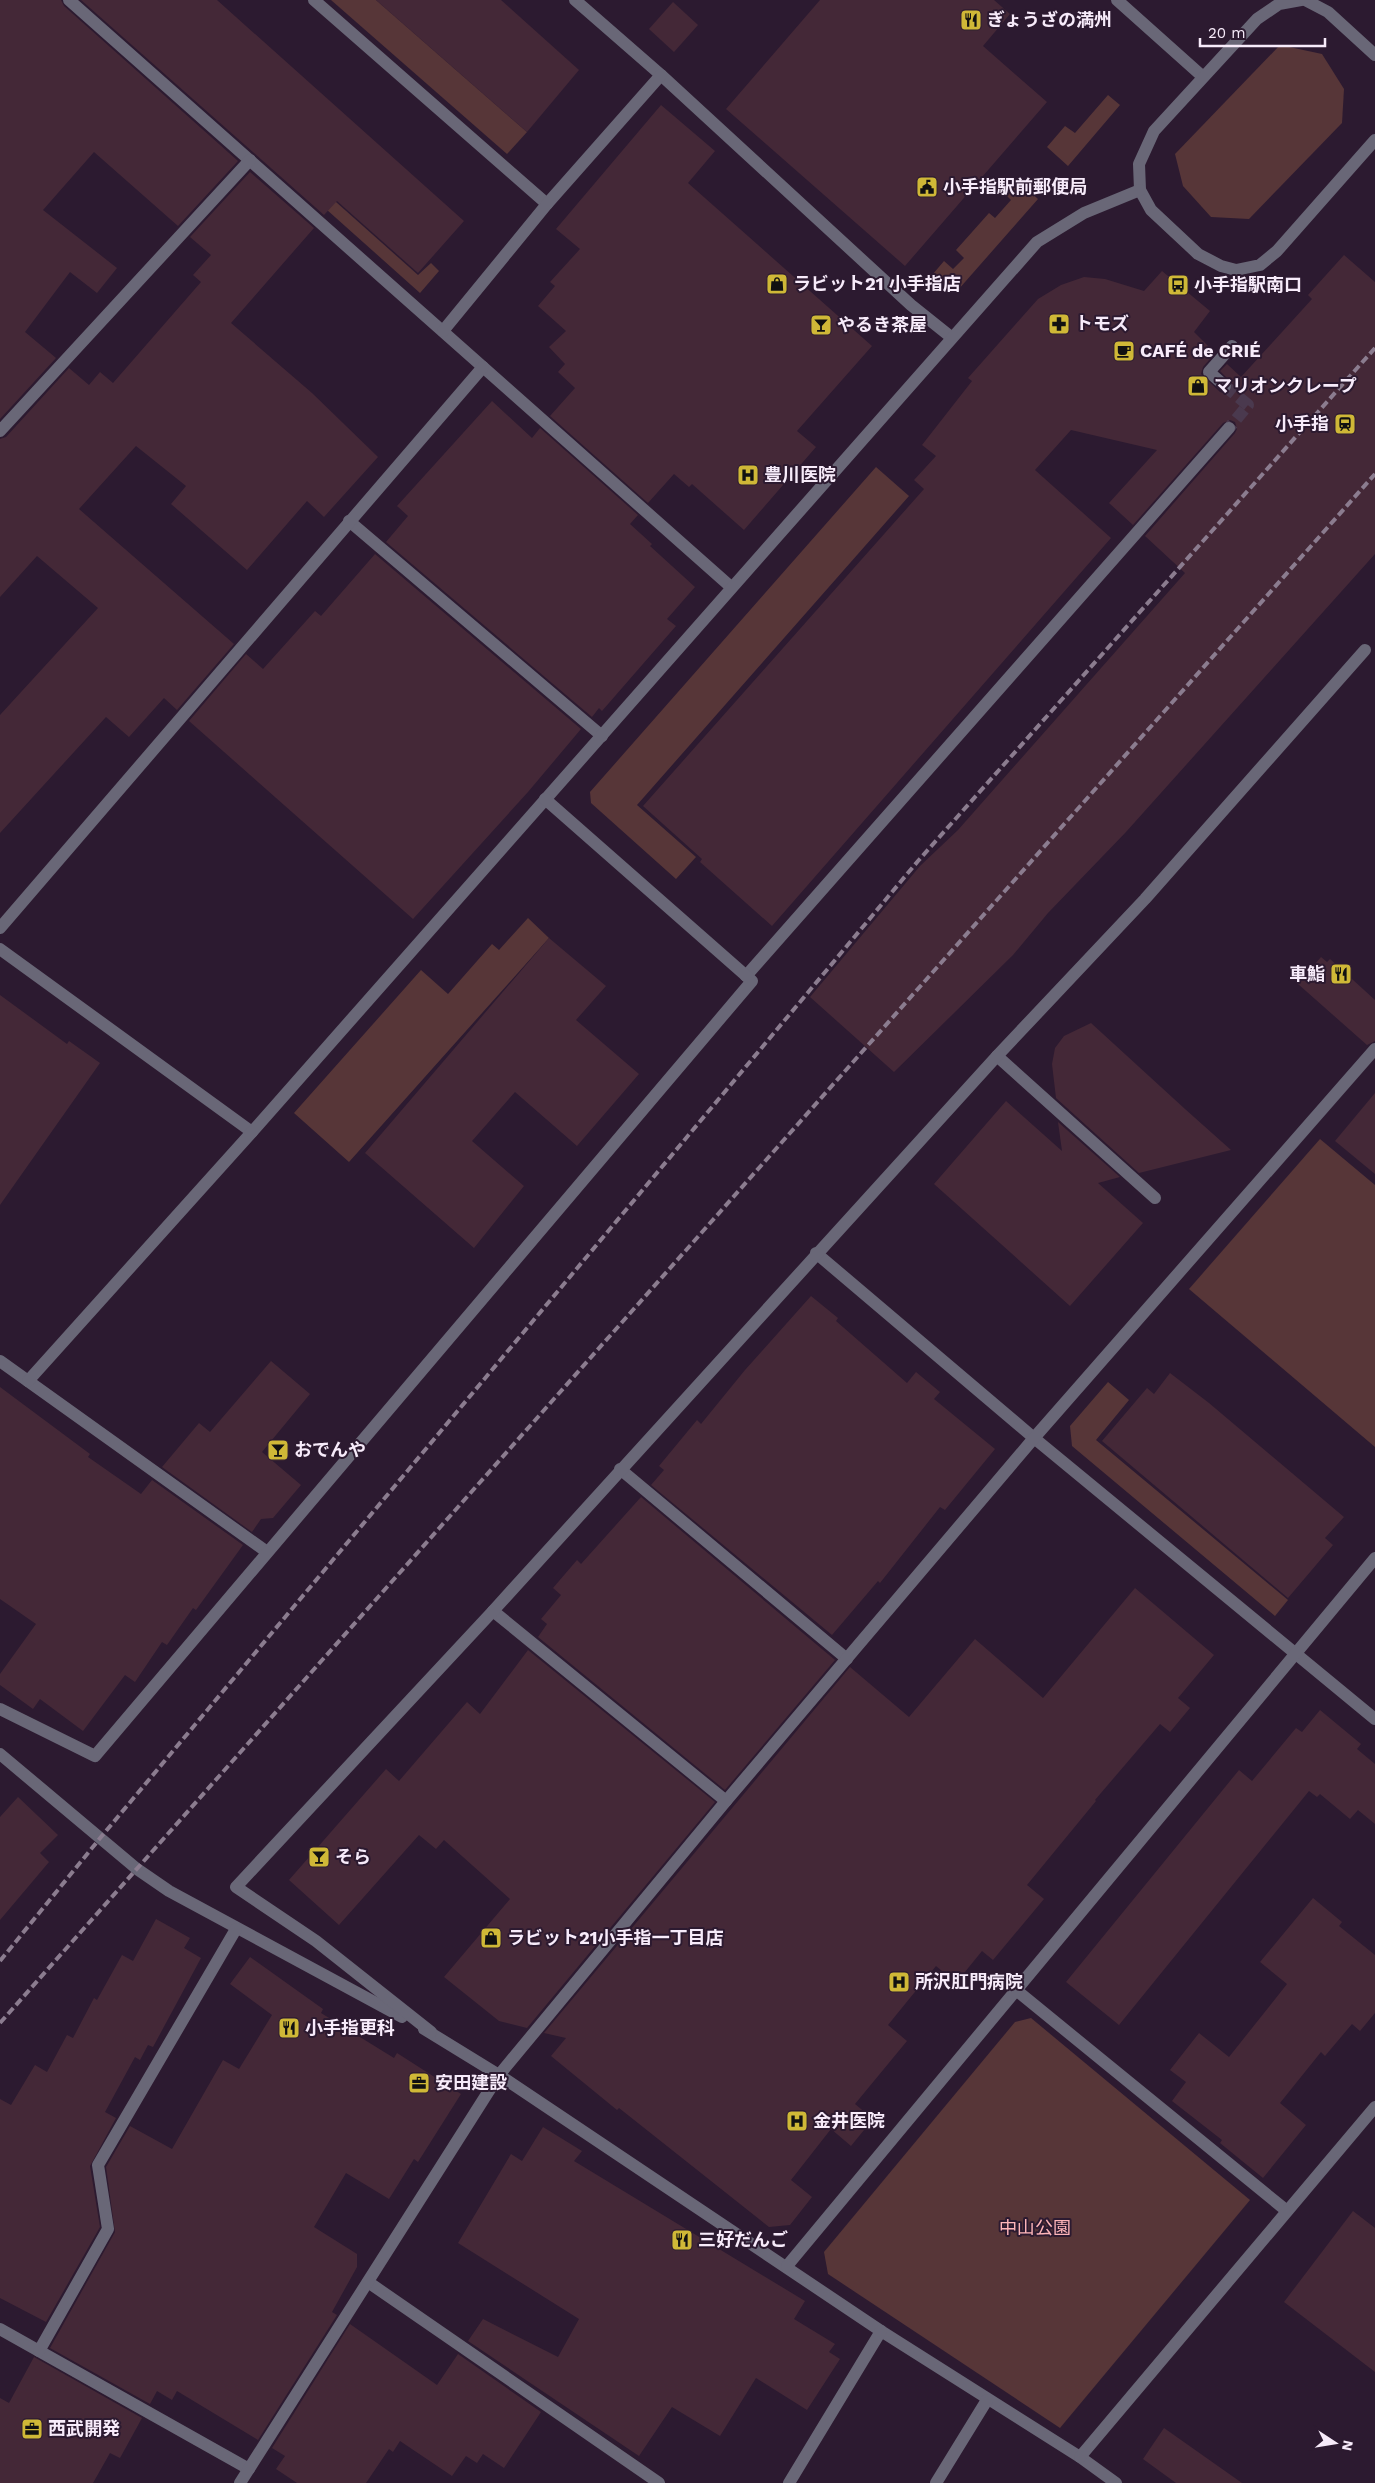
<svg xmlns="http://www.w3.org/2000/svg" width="1375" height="2483" font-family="'Work Sans','Noto Sans JP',sans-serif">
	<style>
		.green { fill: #573638 }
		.building { fill: #442837 }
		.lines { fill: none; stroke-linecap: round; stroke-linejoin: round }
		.minor-tunnel { stroke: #4a394e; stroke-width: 12; stroke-dasharray: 12 6; stroke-linecap: butt }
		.minor { stroke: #696777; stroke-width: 12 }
		.rail { stroke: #8b7c8f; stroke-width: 4; stroke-dasharray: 8 4; stroke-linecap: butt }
		.labels { text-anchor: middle; stroke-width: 4; stroke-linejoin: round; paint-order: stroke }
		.poi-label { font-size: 18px; font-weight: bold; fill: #f7ebfa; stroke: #2c1a30; text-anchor: start }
		.park-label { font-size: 18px; fill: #fdb5b9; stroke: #2c1a30 }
	</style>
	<rect width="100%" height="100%" fill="#2c1a30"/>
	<g class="green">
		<path d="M92 0H109L418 275 431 263 439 271 420 293Z"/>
		<path d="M331 0H376L527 132 507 154Z"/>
		<path d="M1280 45 1322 54 1344 89 1342 123 1249 219 1211 217 1183 186 1175 154Z"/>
		<path d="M1108 95 1120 105 1068 166 1047 147 1065 126 1075 133Z"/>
		<path d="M1016 179 1038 199 958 290H939L927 281 944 261 953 269 964 258 956 250 989 213 995 218 1011 200 1004 193Z"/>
		<path d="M876 467 909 496 637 805 696 857 676 879 591 803 590 792Z"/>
		<path d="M528 918 549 938 349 1162 294 1113 421 970 448 994 492 944 499 950Z"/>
		<path d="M1320 1139 1375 1185V1447L1189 1289Z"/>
		<path d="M1108 1382 1129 1400 1096 1440 1288 1600 1275 1616 1072 1446 1070 1426Z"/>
		<path d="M1031 2018 1250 2200 1060 2428 828 2274 824 2252 1015 2022Z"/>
	</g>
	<g class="building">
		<path d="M0 0H61L64 6 238 161 178 226 94 152 43 210 117 268 97 293 70 272 25 332 56 358 0 419Z"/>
		<path d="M81 0H217L464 221 418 273 337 201 324 215Z"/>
		<path d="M376 0H501L579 70 527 132Z"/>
		<path d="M820 0H994L1010 14 983 46 1047 102 905 266 726 109Z"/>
		<path d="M673 2 698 25 674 52 649 29Z"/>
		<path d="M661 105 715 151 688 183 872 346 797 431 816 447 744 530 692 484 689 487 674 474 648 503 550 416 575 388 558 372 565 364 549 347 566 331 538 306 555 286 550 282 580 249 556 229Z"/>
		<path d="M250 172 314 228 231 323 312 393 378 457 324 517 307 501 247 570 171 504 186 486 136 446 79 509 234 644 177 710 164 698 129 737 106 717 0 833V715L98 608 37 556 0 597V439L6 437 69 368 89 385 100 372 113 383 201 282 193 275 211 255 190 237Z"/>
		<path d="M1344 255 1375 282V554L1126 832 1048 913 1013 955 894 1072 810 997 920 866 958 830 1185 573 1145 536 1235 433 1237 429 1235 422 1230 420 1223 423 1133 525 1109 503 1157 450 1071 430 1035 470 1111 538 772 926 700 862 702 859 643 806 924 489 914 480 936 456 922 445 972 381 968 378 1038 299 1061 285 1084 277 1105 279 1144 291 1162 271 1210 311 1194 332 1215 353 1203 367 1201 374 1220 392 1227 394 1231 391 1233 384 1220 371 1227 364 1241 377 1312 299 1308 295Z"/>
		<path d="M492 401 532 438 540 428 638 515 630 524 652 544 650 546 695 587 667 619 676 626 602 711 599 708 592 717 386 542 408 516 397 506Z"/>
		<path d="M375 554 581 729 528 792 413 919 189 721 246 654 263 669 315 611 321 616Z"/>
		<path d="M549 938 606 986 576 1020 639 1074 577 1146 515 1092 472 1141 524 1186 474 1248 365 1153Z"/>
		<path d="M1321 957 1327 962 1330 959 1375 1000V1041L1367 1045 1298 984Z"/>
		<path d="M0 995 67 1044 69 1041 100 1063 0 1205Z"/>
		<path d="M1091 1023 1185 1109 1231 1150 1139 1173 1056 1098 1052 1064 1055 1048 1064 1036Z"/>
		<path d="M1375 1093V1174L1335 1141Z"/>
		<path d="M1006 1101 1062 1151 1058 1122 1120 1177 1098 1183 1143 1223 1070 1306 934 1184Z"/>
		<path d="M811 1296 838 1318 836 1321 907 1383 916 1372 940 1392 934 1399 995 1449 945 1510 940 1507 880 1583 878 1581 832 1635 651 1485 664 1470 659 1466 697 1420 701 1424 745 1370Z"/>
		<path d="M271 1361 310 1394 262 1452 301 1485 273 1518 261 1519 252 1532 162 1467 199 1423 210 1432Z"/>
		<path d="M1170 1373 1209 1403 1344 1517 1325 1538 1333 1545 1288 1598 1102 1441 1147 1388 1154 1394Z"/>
		<path d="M0 1387 90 1454 88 1457 141 1494 152 1480 243 1545 196 1610 193 1608 167 1645 162 1642 135 1682 125 1675 83 1731 40 1699 33 1709 0 1685V1674L36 1624 0 1599Z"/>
		<path d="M641 1497 835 1660 725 1790 538 1637 547 1624 541 1619 561 1595 553 1588 577 1560 581 1564Z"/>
		<path d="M1135 1588 1214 1655 1178 1698 1190 1708 1170 1732 1160 1724 1095 1800 1096 1801 1027 1885 1044 1899 993 1960 982 1951 956 1983 936 1966 888 2025 907 2041 855 2104 873 2119 851 2146 831 2129 791 2180 812 2197 790 2225 769 2227 619 2108 617 2110 551 2056 566 2038 544 2033 850 1667 909 1717 975 1639 1043 1698Z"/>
		<path d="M528 1650 715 1802 527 2028 499 2021 444 1977 510 1899 444 1840 436 1849 419 1835 339 1925 289 1880 386 1769 399 1781 467 1702 480 1714Z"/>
		<path d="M1320 1710 1361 1744 1357 1749 1375 1764V1824L1358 1810 1350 1819 1320 1794 1317 1797 1309 1791 1119 2025 1066 1982 1239 1770 1252 1781 1296 1728 1302 1732Z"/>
		<path d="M18 1797 58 1835 40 1853 49 1862 0 1920V1817Z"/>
		<path d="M1313 1898 1342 1922 1339 1926 1375 1955V2013L1360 2031 1352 2024 1325 2056 1321 2052 1280 2103 1306 2125 1263 2178 1220 2143 1222 2140 1172 2101 1186 2082 1170 2070 1199 2033 1229 2057 1287 1984 1260 1962Z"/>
		<path d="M156 1919 190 1938 184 1948 201 1958 153 2047 148 2045 140 2060 135 2057 105 2112 116 2118 90 2166 100 2227 46 2322 0 2298V2099L11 2105 35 2065 47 2072 67 2035 73 2038 94 1998 97 2000 122 1955 133 1961Z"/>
		<path d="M250 1957 323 2009 321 2013 394 2058 397 2053 461 2094 418 2162 414 2159 389 2199 346 2173 314 2227 357 2254V2267L332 2312 337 2315 258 2440 177 2391 172 2400 157 2391 150 2404 50 2348 115 2232 106 2167 130 2126 172 2149 223 2060 239 2069 272 2015 230 1984Z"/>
		<path d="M543 2127 582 2151 574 2161 805 2301 794 2319 835 2344 829 2352 840 2359 807 2410 756 2378 720 2436 672 2407 639 2456 468 2341 483 2319 558 2357 579 2319 458 2243 511 2154 522 2161Z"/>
		<path d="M1353 2211 1375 2228V2372L1284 2302Z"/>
		<path d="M350 2324 437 2385 458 2354 541 2412 504 2468 483 2454 477 2463 466 2456 452 2476 400 2441 393 2452 389 2449 366 2483H297L276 2469 285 2456 272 2448Z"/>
		<path d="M34 2357 142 2418 120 2458 110 2453 93 2483H0V2398L9 2403Z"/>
		<path d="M1164 2428 1242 2483H1176L1143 2459Z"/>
	</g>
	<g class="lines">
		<path class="minor-tunnel" d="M1225 386 1248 405 1229 428"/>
		<g class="minor">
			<path d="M69 0 731 587"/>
			<path d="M314 0 547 204"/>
			<path d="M575 0 661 75 911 305 951 337"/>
			<path d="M1117 0 1202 76"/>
			<path d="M1301 0 1279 4 1257 19 1154 131 1139 164 1140 190 1151 210 1198 254 1221 266 1236 270 1260 265 1277 251 1375 140"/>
			<path d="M1305 0 1328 12 1375 55"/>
			<path d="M443 331 547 204 661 75"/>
			<path d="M1225 386 1209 372 1232 346"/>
			<path d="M0 431 250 160"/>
			<path d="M349 521 602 736"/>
			<path d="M0 928 483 367"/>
			<path d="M0 949 252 1132"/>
			<path d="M746 976 1229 428"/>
			<path d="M997 1056 1155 1198"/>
			<path d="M816 1253 1034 1438 1375 1719"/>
			<path d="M0 1361 267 1552"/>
			<path d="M28 1381 252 1132 1037 242 1084 213 1140 190"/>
			<path d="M620 1469 847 1659"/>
			<path d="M493 1611 726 1801"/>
			<path d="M0 1709 95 1756 752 981 545 799"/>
			<path d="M0 1754 137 1869 169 1891 402 2017"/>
			<path d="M1016 1990 1287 2211"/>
			<path d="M424 2029 499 2075 881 2331 1080 2457 1116 2483"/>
			<path d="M431 2032 316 1941 236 1887 493 1611 997 1056 1145 899 1365 650"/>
			<path d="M787 2266 1375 1558"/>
			<path d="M368 2282 659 2483"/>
			<path d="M0 2329 249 2469"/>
			<path d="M39 2351 108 2229 98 2165 236 1929"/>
			<path d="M1080 2457 1375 2107"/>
			<path d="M240 2483 499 2075 726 1801 1034 1438 1375 1049"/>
			<path d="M789 2483 881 2331"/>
			<path d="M936 2483 987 2400"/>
		</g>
		<g class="rail">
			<path d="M0 1961 101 1837 918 861 1375 348"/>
			<path d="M0 2023 1375 474"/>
		</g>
	</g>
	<defs>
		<g id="restaurant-square" transform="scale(1.125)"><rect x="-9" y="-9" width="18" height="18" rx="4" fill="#cfb837" stroke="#2c1a30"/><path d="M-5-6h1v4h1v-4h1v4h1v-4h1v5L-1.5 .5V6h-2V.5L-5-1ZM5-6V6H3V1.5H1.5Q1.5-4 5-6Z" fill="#111"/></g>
		<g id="civic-square" transform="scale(1.125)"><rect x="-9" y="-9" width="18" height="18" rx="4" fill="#cfb837" stroke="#2c1a30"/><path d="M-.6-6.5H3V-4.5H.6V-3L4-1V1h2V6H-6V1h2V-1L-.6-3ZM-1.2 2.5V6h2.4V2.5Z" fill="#111"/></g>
		<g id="shop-square" transform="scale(1.125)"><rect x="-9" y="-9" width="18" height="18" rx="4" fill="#cfb837" stroke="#2c1a30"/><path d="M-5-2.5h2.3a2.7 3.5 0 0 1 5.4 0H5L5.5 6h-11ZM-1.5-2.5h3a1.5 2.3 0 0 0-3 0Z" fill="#111"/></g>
		<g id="bus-square" transform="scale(1.125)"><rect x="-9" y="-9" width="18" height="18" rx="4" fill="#cfb837" stroke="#2c1a30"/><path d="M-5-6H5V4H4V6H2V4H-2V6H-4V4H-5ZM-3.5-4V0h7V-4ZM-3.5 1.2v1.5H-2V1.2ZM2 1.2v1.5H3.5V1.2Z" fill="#111"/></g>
		<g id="pharmacy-square" transform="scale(1.125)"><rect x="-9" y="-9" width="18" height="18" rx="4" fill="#cfb837" stroke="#2c1a30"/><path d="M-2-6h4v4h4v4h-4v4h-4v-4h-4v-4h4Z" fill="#111"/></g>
		<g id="bar-square" transform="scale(1.125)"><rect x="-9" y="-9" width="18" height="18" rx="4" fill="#cfb837" stroke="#2c1a30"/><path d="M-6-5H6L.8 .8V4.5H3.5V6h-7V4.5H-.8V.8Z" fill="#111"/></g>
		<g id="cafe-square" transform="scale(1.125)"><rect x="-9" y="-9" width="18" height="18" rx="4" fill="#cfb837" stroke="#2c1a30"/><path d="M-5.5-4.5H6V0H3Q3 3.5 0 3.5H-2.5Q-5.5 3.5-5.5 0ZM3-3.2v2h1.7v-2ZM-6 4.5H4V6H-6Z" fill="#111"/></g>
		<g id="station-square" transform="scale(1.125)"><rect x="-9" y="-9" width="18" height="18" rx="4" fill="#cfb837" stroke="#2c1a30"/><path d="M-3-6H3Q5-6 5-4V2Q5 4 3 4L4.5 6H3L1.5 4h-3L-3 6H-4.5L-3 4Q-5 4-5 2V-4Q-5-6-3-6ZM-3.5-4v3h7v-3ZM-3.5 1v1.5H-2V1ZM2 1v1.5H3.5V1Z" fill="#111"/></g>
		<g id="hospital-square" transform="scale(1.125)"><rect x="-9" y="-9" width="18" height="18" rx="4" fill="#cfb837" stroke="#2c1a30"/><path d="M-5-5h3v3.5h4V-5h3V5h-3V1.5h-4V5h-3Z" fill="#111"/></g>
		<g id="office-square" transform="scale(1.125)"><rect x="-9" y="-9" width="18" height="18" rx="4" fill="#cfb837" stroke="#2c1a30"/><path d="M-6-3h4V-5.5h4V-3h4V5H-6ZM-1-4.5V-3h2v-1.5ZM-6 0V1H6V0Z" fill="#111"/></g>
	</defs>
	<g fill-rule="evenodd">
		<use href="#restaurant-square" x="971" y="20"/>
		<use href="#civic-square" x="927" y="187"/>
		<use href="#shop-square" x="777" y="284"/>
		<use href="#bus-square" x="1178" y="285"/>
		<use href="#pharmacy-square" x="1059" y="324"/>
		<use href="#bar-square" x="821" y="325"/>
		<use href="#cafe-square" x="1124" y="351"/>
		<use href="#shop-square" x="1198" y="386"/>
		<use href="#station-square" x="1345" y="424"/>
		<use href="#hospital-square" x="748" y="475"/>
		<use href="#restaurant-square" x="1341" y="974"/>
		<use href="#bar-square" x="278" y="1450"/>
		<use href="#bar-square" x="319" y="1857"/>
		<use href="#shop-square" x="491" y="1938"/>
		<use href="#hospital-square" x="899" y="1982"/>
		<use href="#restaurant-square" x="289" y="2028"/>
		<use href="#office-square" x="419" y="2083"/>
		<use href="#hospital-square" x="797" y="2121"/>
		<use href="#restaurant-square" x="682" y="2240"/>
		<use href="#office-square" x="32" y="2429"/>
	</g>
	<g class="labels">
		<g class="poi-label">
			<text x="987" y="26">ぎょうざの満州</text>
			<text x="943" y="193">小手指駅前郵便局</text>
			<text x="793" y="290">ラビット21 小手指店</text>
			<text x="1194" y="291">小手指駅南口</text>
			<text x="1075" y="330">トモズ</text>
			<text x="837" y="331">やるき茶屋</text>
			<text x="1140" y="357">CAFÉ de CRIÉ</text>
			<text x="1214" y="392">マリオンクレープ</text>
			<text x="1329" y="430" text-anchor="end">小手指</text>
			<text x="764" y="481">豊川医院</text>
			<text x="1325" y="980" text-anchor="end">車鮨</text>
			<text x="294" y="1456">おでんや</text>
			<text x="335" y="1863">そら</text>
			<text x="507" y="1944">ラビット21小手指一丁目店</text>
			<text x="915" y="1988">所沢肛門病院</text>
			<text x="305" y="2034">小手指更科</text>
			<text x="435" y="2089">安田建設</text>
			<text x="813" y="2127">金井医院</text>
			<text x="698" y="2246">三好だんご</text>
			<text x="48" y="2435">西武開発</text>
		</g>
		<g class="park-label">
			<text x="1035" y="2234">中山公園</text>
		</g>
	</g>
	<g transform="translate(1335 2443) rotate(102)" stroke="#2c1a30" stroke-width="4" paint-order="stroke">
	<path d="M0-4L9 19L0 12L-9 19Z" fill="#f7ebfa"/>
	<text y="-8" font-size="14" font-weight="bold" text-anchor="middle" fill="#f7ebfa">N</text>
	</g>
	<path d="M1200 38v8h125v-8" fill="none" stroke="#f7ebfa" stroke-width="2.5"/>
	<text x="1208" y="38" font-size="15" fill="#f7ebfa" stroke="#2c1a30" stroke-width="4" paint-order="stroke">20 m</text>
</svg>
